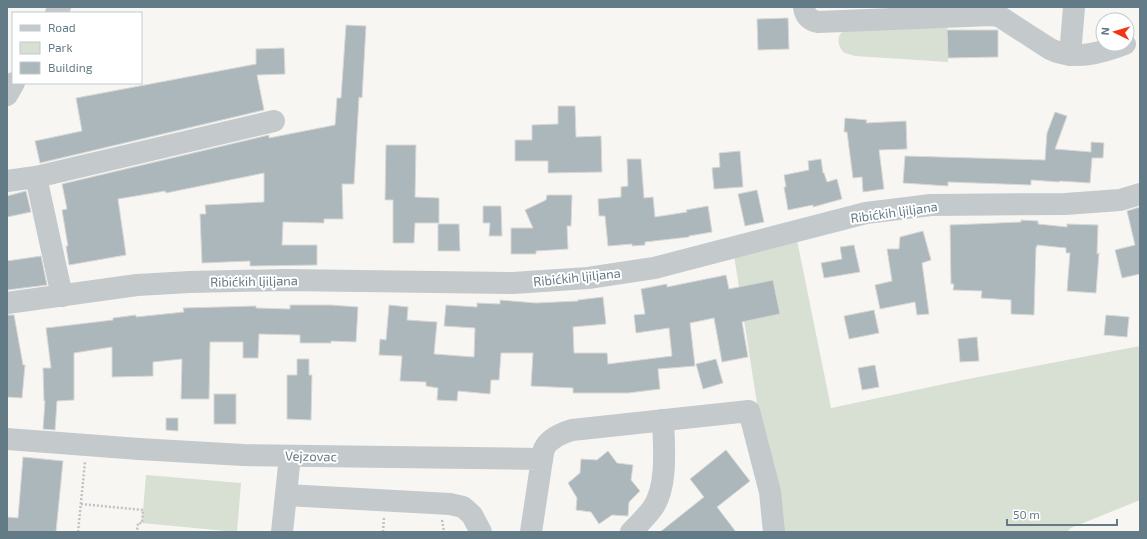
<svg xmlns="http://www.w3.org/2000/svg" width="1147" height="539" font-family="'Exo 2',sans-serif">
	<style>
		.green { fill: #d8dfd3 }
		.building { fill: #acb7bb; stroke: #d8d8d5 }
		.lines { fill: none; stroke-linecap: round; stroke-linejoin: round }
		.path { stroke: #bfc2c4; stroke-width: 2.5; stroke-dasharray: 2 2; stroke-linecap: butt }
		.minor { stroke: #c4c9cc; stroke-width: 22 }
		.labels { text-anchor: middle; stroke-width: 4; stroke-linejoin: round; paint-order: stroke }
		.street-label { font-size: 13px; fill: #637a87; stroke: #fff }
	</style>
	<rect width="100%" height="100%" fill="#f7f6f3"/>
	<g class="green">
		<path d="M947 25 948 62 855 56C852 55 848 54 845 53 839 49 836 39 841 33 843 31 847 29 849 27Z"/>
		<path d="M796 235 831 408 963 380 1140 346V500L1071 528 1066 532H784L758 410 734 255Z"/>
		<path d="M146 475 241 483 237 532 142 523Z"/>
	</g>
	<g class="building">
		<path d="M788 18 789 49 758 50 757 19Z"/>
		<path d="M346 25 366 26 362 98 359 97 354 184H342L343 219H324V223L283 222 282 245H317V265L250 266V261L202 263 200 214H206L205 205 264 202V173L166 193 165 191 118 199 126 255 69 265 66 246H68L62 210 67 209 62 184 269 135V138L335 125 337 98H341Z"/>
		<path d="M947 30H998V57L948 58Z"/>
		<path d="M284 48 285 74 257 75 264 110 40 163 35 141 82 131 76 98 256 64V49Z"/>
		<path d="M558 106H575L576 137 601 136 602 172 548 173V161H515V140H532V125L558 124Z"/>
		<path d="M1055 112 1067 116 1055 149 1091 152V142L1104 143 1103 158H1092L1090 183 1060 181 1059 182 1031 180V185L948 182V186L903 183 905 156 1045 160 1047 133Z"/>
		<path d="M845 118 867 120 866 123 906 121 907 149 879 150 884 189 863 192 862 177 853 178 847 132H844Z"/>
		<path d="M386 145H416L415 197 439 198V223H415L414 243H393V200H385Z"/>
		<path d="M740 151 743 187 714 189 712 168 720 167 719 153Z"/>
		<path d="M627 159H641L644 198 653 197 655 217 687 212 686 210 708 206 712 232 689 236V237L645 242V245L632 246V244L608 246 605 216H599L598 199 621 197V187L628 186Z"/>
		<path d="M821 159 823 173H824L827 182 837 179 842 199 813 207V205L788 210 784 187H786L784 175 809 170 808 161Z"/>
		<path d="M757 190 764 222 745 226 738 194Z"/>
		<path d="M26 191 31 212 7 217V196Z"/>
		<path d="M547 195H572L571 226H567L568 249 536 251V254H511V228H533L525 210 546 200Z"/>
		<path d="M483 206H501L502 236H489L490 223H483Z"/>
		<path d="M1140 207V274L1122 278 1115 250 1135 245 1127 211Z"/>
		<path d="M1021 220 1038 221V224L1067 227V224L1098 225 1097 254 1099 253 1096 293 1067 291 1070 253H1066V248L1037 245V247H1036L1034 315 1011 314V300L981 298 982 291 953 290 954 284H951L950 225 1021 222Z"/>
		<path d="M438 224H459L460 251H438Z"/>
		<path d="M923 231 931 260 922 263 929 314 917 315 915 302 880 309 875 285 892 281 887 249H899L900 237Z"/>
		<path d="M854 245 860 272 824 278 821 263 842 259 840 247Z"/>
		<path d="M41 256 47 285 7 290V261Z"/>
		<path d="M726 275 729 289 773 280 780 314 742 322 748 357 722 362 714 318 690 323 695 366 658 369 660 389 628 393H573V388L531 386 533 353H501L499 380H491L490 394 458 391 457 401 437 400 438 388 426 386V382L400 381 402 356 379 355 380 339 386 340 389 305 408 307 407 320 437 322 434 354 474 357 475 328 444 326 446 305 477 307V303L500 304V300L536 303 578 301V300L603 297 606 324 573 327 574 353H607L608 364 672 356 669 328 636 333 634 315 645 314 641 289 667 284V287Z"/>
		<path d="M290 305H331L358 307 356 342 331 341V343H300V335L259 334 258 358H243V342H210L209 399H181L182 359 153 362V376L112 377V347L74 353V400L57 401 55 430 43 429 45 401H44L43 368H51L46 328 113 320V318L136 315V317L184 312 183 308 256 306V308L290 309Z"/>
		<path d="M874 310 879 333 849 339 844 316Z"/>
		<path d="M7 315H14L23 365H25L22 398 7 397Z"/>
		<path d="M1106 315 1129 317 1127 337 1104 335Z"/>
		<path d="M977 337 979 361 960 362 958 339Z"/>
		<path d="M297 359H309V375H312L311 420 287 419V375H297Z"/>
		<path d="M716 359 723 383 703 389 696 364Z"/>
		<path d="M875 365 879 387 862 390 858 368Z"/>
		<rect x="214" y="394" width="22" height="30"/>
		<path d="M166 418H178V431L166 430Z"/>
		<path d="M726 450 750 481 717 507 736 532H660L704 497 690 479Z"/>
		<path d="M608 451 617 463 633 465 631 480 640 491 629 502 628 516 612 515 599 524 591 512 576 510 577 498 568 483 580 473 581 459 597 460Z"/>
		<path d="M23 457 63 461 56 532H7V517L18 518Z"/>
	</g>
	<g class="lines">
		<g class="path">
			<path d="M81 504 143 510 142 523H138L137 532"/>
			<path d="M442 520 444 532"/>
			<path d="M78 532 85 462"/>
			<path d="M383 532 384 517"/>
		</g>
		<g class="minor">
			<path d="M804 7C805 16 809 20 818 22L991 15 999 16 1050 49C1075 61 1101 53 1125 44"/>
			<path d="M56 13 60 7"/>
			<path d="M1070 55 1074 7"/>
			<path d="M7 95 14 83"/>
			<path d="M36 177 62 296"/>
			<path d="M7 181 36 177 274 121"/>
			<path d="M7 303 137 285 190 282 285 280 513 283 588 278 654 268 866 213 931 205 1065 204 1120 200 1140 194"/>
			<path d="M7 439 139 449 243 455 542 459 531 532"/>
			<path d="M542 459C543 456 543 451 544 449 549 438 562 433 572 430L749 411 770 492 774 532"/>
			<path d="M286 495 450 504 463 507 472 515 481 532"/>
			<path d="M282 532 290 456"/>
			<path d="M631 532C638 525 646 517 652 509 668 488 664 446 663 420"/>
		</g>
	</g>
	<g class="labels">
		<g class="street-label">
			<text transform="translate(894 212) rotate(-8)" y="5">Ribićkih ljiljana</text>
			<text transform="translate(577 277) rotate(-6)" y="5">Ribićkih ljiljana</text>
			<text transform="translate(254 281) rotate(-1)" y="5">Ribićkih ljiljana</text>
			<text transform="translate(311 456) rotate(1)" y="5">Vejzovac</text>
		</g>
	</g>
	<rect width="1147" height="539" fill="none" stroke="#637a87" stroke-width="16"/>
	<rect x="12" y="12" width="130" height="72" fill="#ffffff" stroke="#c1cacf"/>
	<rect x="20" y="25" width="20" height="6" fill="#c4c9cc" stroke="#c1cacf"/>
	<text x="48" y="32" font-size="12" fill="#637a87">Road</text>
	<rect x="20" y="42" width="20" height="12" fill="#d8dfd3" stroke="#c1cacf"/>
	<text x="48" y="52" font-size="12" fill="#637a87">Park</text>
	<rect x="20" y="62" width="20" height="12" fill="#acb7bb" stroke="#c1cacf"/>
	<text x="48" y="72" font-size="12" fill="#637a87">Building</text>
	<g transform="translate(1115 32) rotate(275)"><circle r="19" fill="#ffffff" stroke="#c1cacf"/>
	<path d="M0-3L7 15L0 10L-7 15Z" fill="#f33416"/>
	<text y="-6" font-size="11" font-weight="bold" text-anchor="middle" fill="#637a87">N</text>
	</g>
	<path d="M1007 519v6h110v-6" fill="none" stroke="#637a87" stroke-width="2"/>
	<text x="1013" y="519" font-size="12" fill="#637a87" stroke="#ffffff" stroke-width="3" paint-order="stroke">50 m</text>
</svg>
